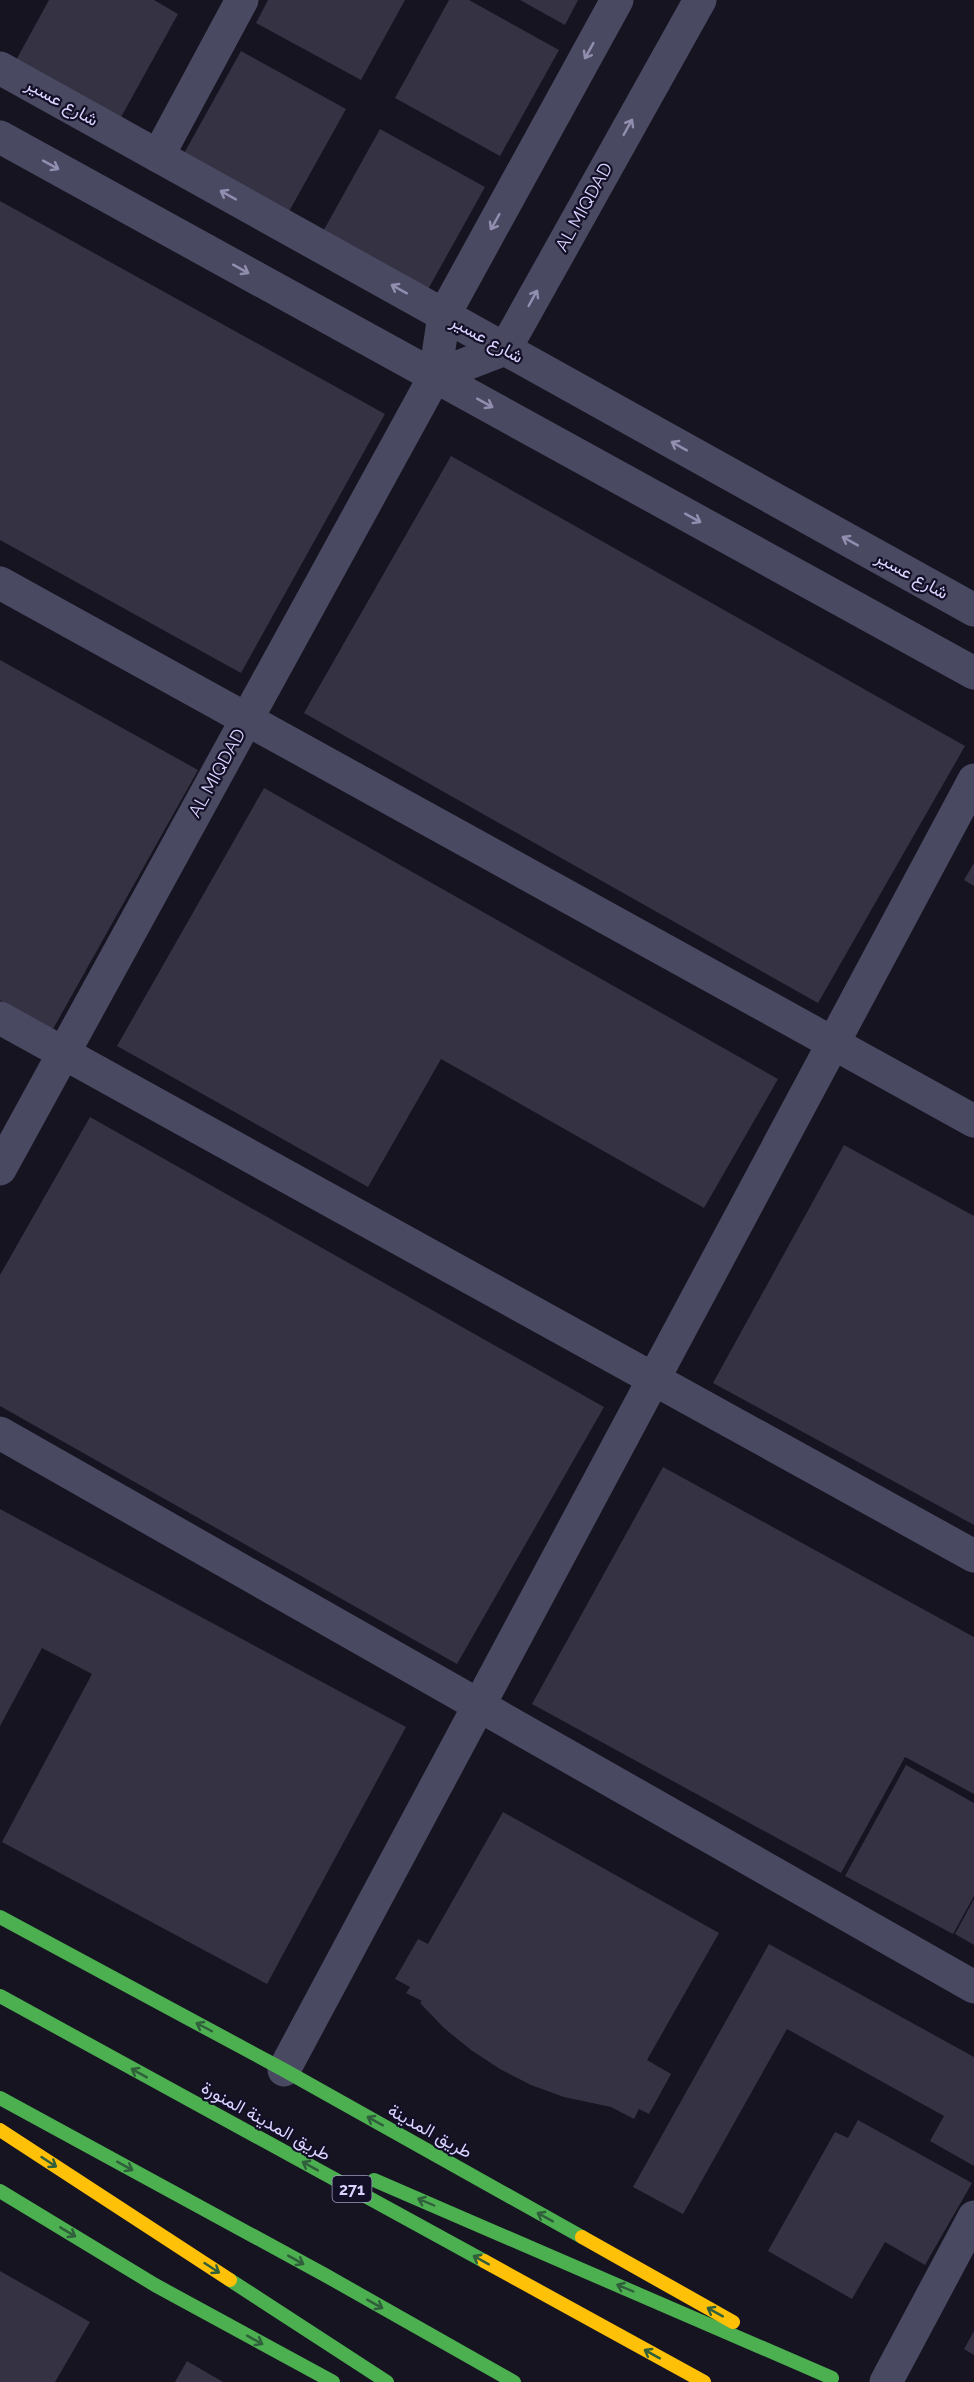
<svg xmlns="http://www.w3.org/2000/svg" width="974" height="2382" font-family="Raleway,Vazirmatn,sans-serif">
	<style>
		.building { fill: #343243 }
		.lines { fill: none; stroke-linecap: round; stroke-linejoin: round }
		.street { stroke: #4a4962; stroke-width: 33 }
		.fast { stroke: #4caf50; stroke-width: 14 }
		.slow { stroke: #ffc107; stroke-width: 14 }
		.oneway { stroke: #928eb0 }
		.oneway2 { stroke: #305f3b }
		.labels { text-anchor: middle; stroke-width: 4.5; stroke-linejoin: round; paint-order: stroke }
		.shield { fill: #130f26; stroke: #9e99be; stroke-width: 1.5 }
		.shield-label { font-size: 16px; font-weight: bold; fill: #d9d4ff }
		.street-label { font-size: 18px; fill: #d9d4ff; stroke: #130f26 }
	</style>
	<rect width="100%" height="100%" fill="#161421"/>
	<g class="building">
		<path d="M49 0H154L178 14 120 119 15 62Z"/>
		<path d="M268 0H405L361 80 256 23Z"/>
		<path d="M449 0H469L559 50 500 156 395 98Z"/>
		<path d="M520 0H578L565 25Z"/>
		<path d="M241 51 346 109 287 215 182 157Z"/>
		<path d="M380 129 485 187 426 293 321 235Z"/>
		<path d="M0 201 385 414 241 673 0 540Z"/>
		<path d="M451 456 965 746 818 1003 304 713Z"/>
		<path d="M0 660 198 770 53 1029 0 1000Z"/>
		<path d="M264 788 778 1079 704 1208 441 1059 368 1187 117 1046Z"/>
		<path d="M974 863V886L964 880Z"/>
		<path d="M90 1117 604 1407 457 1664 0 1406V1275Z"/>
		<path d="M844 1145 974 1216V1525L713 1383Z"/>
		<path d="M663 1467 974 1637V1794L905 1757 841 1873 532 1704Z"/>
		<path d="M0 1509 406 1727 267 1984 2 1842 92 1674 42 1648 0 1726Z"/>
		<path d="M906 1765 974 1803V1896L953 1934 845 1876Z"/>
		<path d="M503 1812 719 1933 647 2060 671 2074 649 2114 639 2109 634 2119 611 2107 564 2097 531 2085 500 2069 471 2050 444 2028 420 2003 422 2001 406 1993 410 1987 395 1979 418 1939 428 1944Z"/>
		<path d="M974 1899V1945L955 1934Z"/>
		<path d="M769 1944 974 2057V2166L930 2141 944 2116 787 2029 683 2214 633 2187Z"/>
		<path d="M858 2120 972 2183 925 2265 885 2242 852 2299 768 2251 835 2132 848 2138Z"/>
		<path d="M0 2271 90 2322 55 2382H0Z"/>
		<path d="M974 2331V2355L964 2349Z"/>
		<path d="M187 2361 223 2382H175Z"/>
	</g>
	<g class="lines">
		<g class="street">
			<path d="M617 0 444 315 435 376 505 349 700 0"/>
			<path d="M0 68 974 610"/>
			<path d="M0 137 974 673"/>
			<path d="M158 156 242 0"/>
			<path d="M0 583 974 1121"/>
			<path d="M0 1018 974 1556"/>
			<path d="M0 1169 435 376"/>
			<path d="M0 1433 974 1987"/>
			<path d="M284 2070 974 780"/>
			<path d="M886 2382 974 2217"/>
		</g>
		<g class="fast">
			<path d="M0 1917 284 2070 582 2237"/>
			<path d="M0 1996 484 2261"/>
			<path d="M0 2098 325 2275 514 2382"/>
			<path d="M374 2180 832 2378"/>
			<path d="M0 2191 155 2285 333 2382"/>
			<path d="M230 2280 387 2382"/>
		</g>
		<g class="slow">
			<path d="M0 2130 230 2280"/>
			<path d="M582 2237 733 2322"/>
			<path d="M484 2261 704 2382"/>
		</g>
	</g>
	<defs><path id="oneway-shaft" d="M-6 0H5M1.5-3L5.5 0L1.5 3" fill="none" stroke-width="1.6" stroke-linecap="round" stroke-linejoin="round" transform="scale(1.5)"/></defs>
	<g class="oneway">
		<use href="#oneway-shaft" transform="translate(589 51) rotate(119)"/>
		<use href="#oneway-shaft" transform="translate(628 127) rotate(-61)"/>
		<use href="#oneway-shaft" transform="translate(51 165) rotate(29)"/>
		<use href="#oneway-shaft" transform="translate(228 195) rotate(-151)"/>
		<use href="#oneway-shaft" transform="translate(495 222) rotate(119)"/>
		<use href="#oneway-shaft" transform="translate(241 269) rotate(29)"/>
		<use href="#oneway-shaft" transform="translate(399 289) rotate(-151)"/>
		<use href="#oneway-shaft" transform="translate(533 298) rotate(-61)"/>
		<use href="#oneway-shaft" transform="translate(485 403) rotate(29)"/>
		<use href="#oneway-shaft" transform="translate(679 446) rotate(-151)"/>
		<use href="#oneway-shaft" transform="translate(693 518) rotate(29)"/>
		<use href="#oneway-shaft" transform="translate(850 541) rotate(-151)"/>
	</g>
	<g class="oneway2">
		<use href="#oneway-shaft" transform="translate(204 2027) rotate(-152)"/>
		<use href="#oneway-shaft" transform="translate(139 2073) rotate(-151)"/>
		<use href="#oneway-shaft" transform="translate(375 2121) rotate(-151)"/>
		<use href="#oneway-shaft" transform="translate(49 2162) rotate(33)"/>
		<use href="#oneway-shaft" transform="translate(125 2166) rotate(29)"/>
		<use href="#oneway-shaft" transform="translate(310 2166) rotate(-151)"/>
		<use href="#oneway-shaft" transform="translate(426 2202) rotate(-157)"/>
		<use href="#oneway-shaft" transform="translate(545 2217) rotate(-151)"/>
		<use href="#oneway-shaft" transform="translate(68 2232) rotate(31)"/>
		<use href="#oneway-shaft" transform="translate(296 2260) rotate(29)"/>
		<use href="#oneway-shaft" transform="translate(481 2260) rotate(-151)"/>
		<use href="#oneway-shaft" transform="translate(212 2268) rotate(33)"/>
		<use href="#oneway-shaft" transform="translate(625 2288) rotate(-157)"/>
		<use href="#oneway-shaft" transform="translate(375 2304) rotate(29)"/>
		<use href="#oneway-shaft" transform="translate(715 2312) rotate(-151)"/>
		<use href="#oneway-shaft" transform="translate(255 2340) rotate(29)"/>
		<use href="#oneway-shaft" transform="translate(652 2354) rotate(-151)"/>
	</g>
	<g class="labels">
		<rect class="shield" x="332.5" y="2176" width="39" height="26" rx="4.5"/>
		<g class="shield-label">
			<text x="352" y="2195">271</text>
		</g>
		<g class="street-label">
			<text transform="translate(62 102) rotate(29)" y="6">شارع عسير</text>
			<text transform="translate(584 207) rotate(-61)" y="6">AL MIQDAD</text>
			<text transform="translate(487 339) rotate(29)" y="6">شارع عسير</text>
			<text transform="translate(912 575) rotate(29)" y="6">شارع عسير</text>
			<text transform="translate(217 773) rotate(-61)" y="6">AL MIQDAD</text>
			<text transform="translate(266 2121) rotate(29)" y="6">طريق المدينة المنورة</text>
			<text transform="translate(430 2131) rotate(29)" y="6">طريق المدينة</text>
		</g>
	</g>
</svg>
